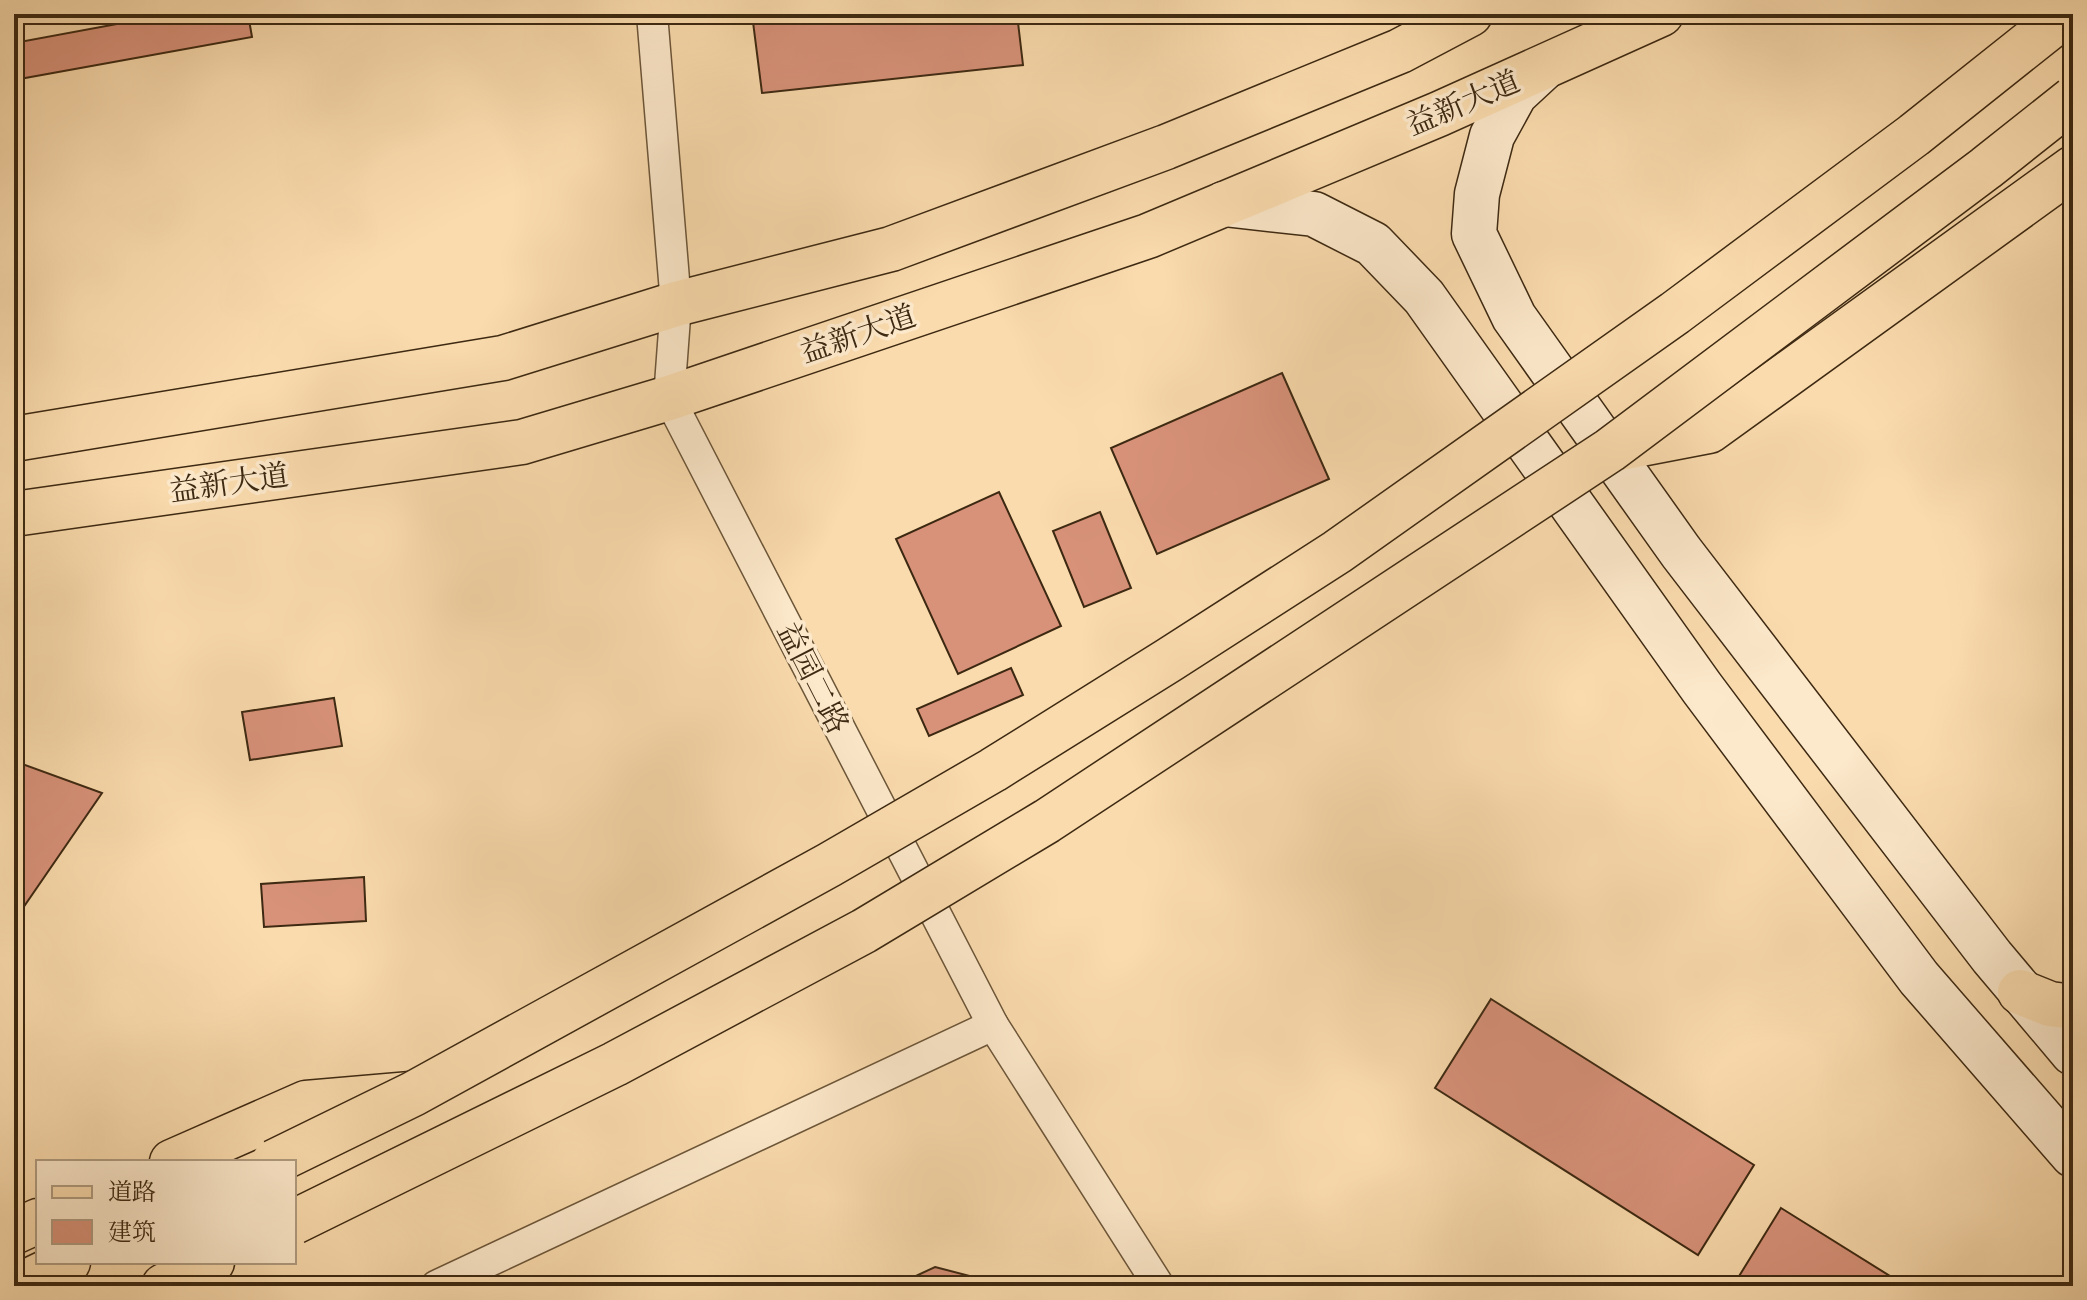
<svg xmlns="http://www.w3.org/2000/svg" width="2087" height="1300" font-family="'IM FELL Great Primer','Noto Serif SC',serif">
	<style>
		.building { fill: #d8927a; stroke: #3d2912; stroke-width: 2 }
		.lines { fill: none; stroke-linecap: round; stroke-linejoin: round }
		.street-casing { stroke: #6c5639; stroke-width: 33 }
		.secondary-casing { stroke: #3d2912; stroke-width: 47 }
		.primary-casing { stroke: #3d2912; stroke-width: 47 }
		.highway-casing { stroke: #3d2912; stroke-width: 47 }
		.street { stroke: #fce8ca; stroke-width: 30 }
		.secondary { stroke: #fce8ca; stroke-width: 44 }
		.primary { stroke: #fadbad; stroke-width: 44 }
		.highway { stroke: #fadbad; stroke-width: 44 }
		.highway-bridge-casing { stroke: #3d2912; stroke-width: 47; stroke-linecap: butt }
		.highway-bridge { stroke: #fadbad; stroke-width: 44 }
		.labels { text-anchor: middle; stroke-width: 7; stroke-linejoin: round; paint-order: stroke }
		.street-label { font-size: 30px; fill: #3d2912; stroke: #fce8ca }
	</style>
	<rect width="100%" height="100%" fill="#fadbad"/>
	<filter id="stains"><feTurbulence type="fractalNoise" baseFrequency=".0025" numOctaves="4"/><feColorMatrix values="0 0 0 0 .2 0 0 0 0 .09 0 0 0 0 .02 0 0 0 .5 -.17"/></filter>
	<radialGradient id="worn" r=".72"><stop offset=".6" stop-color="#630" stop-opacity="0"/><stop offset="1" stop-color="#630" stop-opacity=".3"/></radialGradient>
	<g class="building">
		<path d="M171 14H248L252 37 14 80V43Z"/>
		<path d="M752 14H1017L1023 65 762 93Z"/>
		<path d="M1282 373 1329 479 1157 554 1111 448Z"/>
		<path d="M999 492 1061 626 958 674 896 539Z"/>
		<path d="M1100 512 1131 588 1084 607 1053 531Z"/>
		<path d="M1011 668 1023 695 929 736 917 709Z"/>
		<path d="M334 698 342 746 250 760 242 712Z"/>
		<path d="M14 761 102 793 14 921Z"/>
		<path d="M364 877 366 921 264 927 261 884Z"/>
		<path d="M1491 999 1754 1165 1698 1255 1435 1088Z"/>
		<path d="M1781 1208 1906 1286H1733Z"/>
		<path d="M935 1267 993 1282 995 1286H905L903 1282Z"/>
	</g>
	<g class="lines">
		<g class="street-casing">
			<g id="street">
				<path d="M652 14 676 304 669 398 993 1025 1159 1286"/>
				<path d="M436 1286 993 1025"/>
			</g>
		</g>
		<g class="secondary-casing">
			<g id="secondary">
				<path d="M1542 69 1515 94 1492 136 1477 194 1474 234 1514 317 1681 552 1992 957 2073 1053"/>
				<path d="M1224 204 1314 214 1373 244 1424 297 1702 688 1919 978 2073 1155"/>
			</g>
		</g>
		<g class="primary-casing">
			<g id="primary">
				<path d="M14 439 503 358 676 304 891 249 1166 147 1400 51 1470 14"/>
				<path d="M14 514 522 442 669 398 1148 236 1439 114 1661 14"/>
			</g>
		</g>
		<g class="highway-casing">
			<g id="highway">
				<path d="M1610 450 1709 431 2073 168"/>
				<path d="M2020 992 2050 1004 2073 1007"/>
				<path d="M172 1162 306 1103 411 1094"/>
				<path d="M14 1232 38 1221"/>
				<path d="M18 1286 68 1262"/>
				<path d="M164 1286 212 1262"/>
			</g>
		</g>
		<use href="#street" class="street"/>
		<use href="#secondary" class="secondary"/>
		<use href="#primary" class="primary"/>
		<use href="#highway" class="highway"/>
		<g class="highway-bridge-casing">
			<g id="highway-bridge">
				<path d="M274 1162 413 1094 829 865 993 770 1169 660 1337 552 1675 313 1914 135 2066 14"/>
				<path d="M294 1222 615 1064 864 931 1047 821 1610 450 1986 168 2073 99"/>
			</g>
		</g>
		<use href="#highway-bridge" class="highway-bridge"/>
	</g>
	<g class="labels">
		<g class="street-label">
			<text transform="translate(1463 103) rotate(-23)" y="10">益新大道</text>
			<text transform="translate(858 334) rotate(-19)" y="10">益新大道</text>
			<text transform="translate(229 483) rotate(-8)" y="10">益新大道</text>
			<text transform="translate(813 678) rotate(63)" y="10">益园二路</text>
		</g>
	</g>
	<rect width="2087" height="1300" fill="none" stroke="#fadbad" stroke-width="48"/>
	<rect x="16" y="16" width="2055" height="1268" fill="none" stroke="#3d2912" stroke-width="4"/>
	<rect x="24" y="24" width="2039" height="1252" fill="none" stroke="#3d2912" stroke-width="2"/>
	<rect x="36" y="1160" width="260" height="104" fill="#fce8ca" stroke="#b09c80" stroke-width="2"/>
	<rect x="52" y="1186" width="40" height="12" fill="#fadbad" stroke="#b09c80" stroke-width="2"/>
	<text x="108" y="1200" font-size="24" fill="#3d2912">道路</text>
	<rect x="52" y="1220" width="40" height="24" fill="#d8927a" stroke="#b09c80" stroke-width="2"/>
	<text x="108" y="1240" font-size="24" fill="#3d2912">建筑</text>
	<rect width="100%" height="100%" filter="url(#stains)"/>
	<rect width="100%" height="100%" fill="url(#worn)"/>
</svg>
